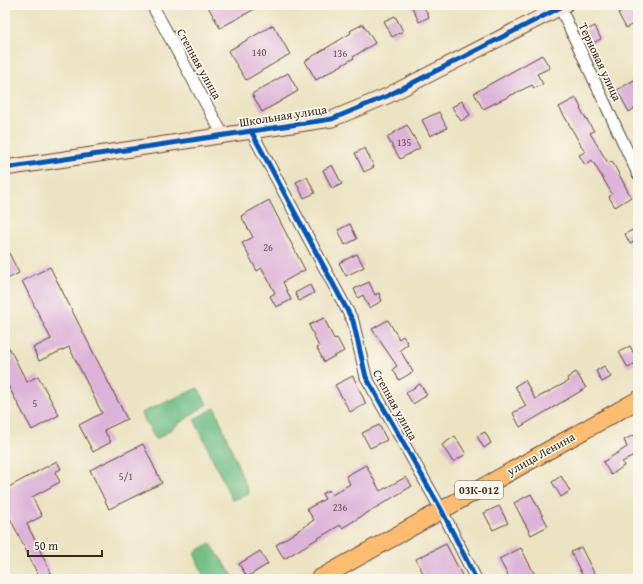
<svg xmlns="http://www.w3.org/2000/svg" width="643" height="584" font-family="'Gentium Book Plus',serif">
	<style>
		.forest { fill: #73bf87; stroke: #577452 }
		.building { fill: #ddb4d9 }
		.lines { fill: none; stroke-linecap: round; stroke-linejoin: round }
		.street-casing { stroke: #564637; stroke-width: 13 }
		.secondary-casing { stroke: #564637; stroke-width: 17 }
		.primary-casing { stroke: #564637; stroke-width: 19 }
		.street { stroke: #fff; stroke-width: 11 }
		.secondary { stroke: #ffe4c6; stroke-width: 15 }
		.primary { stroke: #febc70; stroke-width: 17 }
		.cycleway-casing { stroke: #fbf7ec; stroke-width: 8 }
		.cycleway { stroke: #0057b8; stroke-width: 5 }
		.labels { text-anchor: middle; stroke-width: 3.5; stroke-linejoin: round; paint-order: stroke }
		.number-label { font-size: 10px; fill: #644c4d }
		.shield { fill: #fbf7ec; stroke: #75685c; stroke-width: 1 }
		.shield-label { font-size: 11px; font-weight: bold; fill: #3b2a1e }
		.street-label { font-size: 12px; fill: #3b2a1e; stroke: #fbf7ec }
	</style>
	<rect width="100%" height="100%" fill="#fbf7ec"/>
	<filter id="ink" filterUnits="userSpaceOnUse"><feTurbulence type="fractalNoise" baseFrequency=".025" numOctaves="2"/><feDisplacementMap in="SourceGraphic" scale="8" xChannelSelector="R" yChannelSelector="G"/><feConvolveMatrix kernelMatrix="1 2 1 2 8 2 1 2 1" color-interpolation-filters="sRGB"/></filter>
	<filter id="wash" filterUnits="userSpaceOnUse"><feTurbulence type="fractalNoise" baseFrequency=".012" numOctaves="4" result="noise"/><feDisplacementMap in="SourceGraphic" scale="16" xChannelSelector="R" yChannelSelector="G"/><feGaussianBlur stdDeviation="0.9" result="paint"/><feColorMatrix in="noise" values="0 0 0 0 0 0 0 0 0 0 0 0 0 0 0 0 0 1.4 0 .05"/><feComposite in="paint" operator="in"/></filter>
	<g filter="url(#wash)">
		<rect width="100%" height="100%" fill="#ece3c3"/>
		<g class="forest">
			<path d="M198 388 207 404 156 440 141 413Z"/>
			<path d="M215 408 249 494 232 500 194 419Z"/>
			<path d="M210 543 235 579H205L194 553Z"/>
		</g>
		<g id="blocks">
			<g class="building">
				<path d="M207 5H262L220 28Z"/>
				<path d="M411 5H423L429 17 419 22Z"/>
				<path d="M634 5H638V21L626 28 618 13Z"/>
				<path d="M395 16 403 31 392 37 384 21Z"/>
				<path d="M363 24 375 43 353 57 354 58 316 80 305 61 351 33 350 31Z"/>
				<path d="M273 25 290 54 246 80 228 51Z"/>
				<path d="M595 26 601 39 591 44 585 31Z"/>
				<path d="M542 55 550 68 537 74 543 84 534 88 532 85 483 109 474 93Z"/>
				<path d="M288 73 298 91 262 112 252 94Z"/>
				<path d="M634 80 638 87V106L629 112 617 90Z"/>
				<path d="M576 98 581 108 580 109 594 131 590 133 608 163 612 161 631 197 615 207 609 197 612 194 592 160 585 165 579 155 585 152 559 107Z"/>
				<path d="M462 101 470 115 461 121 452 107Z"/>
				<path d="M439 112 447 128 430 136 422 120Z"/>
				<path d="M407 125 420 148 400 159 387 137Z"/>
				<path d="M365 148 374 167 364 172 355 153Z"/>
				<path d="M332 165 342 184 332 189 323 170Z"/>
				<path d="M307 177 315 193 304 198 296 182Z"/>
				<path d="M269 200 305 270 283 282 291 300 276 307 270 296 275 293 262 268 257 271 242 243 253 237 241 216Z"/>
				<path d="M350 224 357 239 345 245 338 230Z"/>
				<path d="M638 227V239L630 244 625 234Z"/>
				<path d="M5 245 19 273 5 280Z"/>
				<path d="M357 254 364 267 346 276 339 263Z"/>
				<path d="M50 267 127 419 104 430 111 442 93 452 79 425 102 413 69 347 39 361 33 348 51 339 22 281Z"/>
				<path d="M369 282 375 295 379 293 382 301 369 308 363 295 358 298 354 289Z"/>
				<path d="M310 285 314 293 299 301 295 293Z"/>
				<path d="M324 318 334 339 337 338 344 351 324 362 317 348 319 347 309 325Z"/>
				<path d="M388 320 399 339 403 336 408 344 400 350 413 372 399 380 393 369 397 366 372 329Z"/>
				<path d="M5 340 27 382 38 376 59 415 32 430 5 380Z"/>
				<path d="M630 346 638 362 628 368 619 352Z"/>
				<path d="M604 366 611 377 602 382 596 371Z"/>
				<path d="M576 372 586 388 520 427 513 413 526 406 515 386 525 380 535 399 569 381 567 378Z"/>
				<path d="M353 376 366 404 350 412 335 385Z"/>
				<path d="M420 384 427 395 413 404 406 393Z"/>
				<path d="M379 425 387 440 370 448 362 433Z"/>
				<path d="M485 432 491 443 484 448 477 436Z"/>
				<path d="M634 435 638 443V454L622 462 624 466 611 475 603 462 627 447 624 440Z"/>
				<path d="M455 436 466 454 453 462 442 445Z"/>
				<path d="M143 444 162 483 109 509 90 470Z"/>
				<path d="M57 461 61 469 55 472 60 482 32 497 42 516 27 524 52 575 45 579H40L5 508V489Z"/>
				<path d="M366 465 380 491 406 477 412 486 342 528 340 525 284 559 276 545 314 520 307 509 325 499 322 494 329 490 332 495 350 484 346 476Z"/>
				<path d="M561 476 570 491 561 497 552 482Z"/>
				<path d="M531 494 548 526 531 535 514 503Z"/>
				<path d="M499 506 508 523 493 530 484 513Z"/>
				<path d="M446 544 464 579H426L416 559Z"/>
				<path d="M581 547 597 579H584L571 552Z"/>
				<path d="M521 548 537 579H510L499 559Z"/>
				<path d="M260 551 268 564 247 577 239 564Z"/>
			</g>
		</g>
	</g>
	<g filter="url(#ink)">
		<use href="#blocks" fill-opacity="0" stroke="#564637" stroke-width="1"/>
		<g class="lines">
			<g class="street-casing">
				<g id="street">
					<path d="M152 5 223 135"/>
					<path d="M559 5 638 174"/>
					<path d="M251 131 353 321 366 377 442 511 476 579"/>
				</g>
			</g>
			<g class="secondary-casing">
				<path id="secondary" d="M5 168 332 119 387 96 565 5"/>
			</g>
			<g class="primary-casing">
				<path id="primary" d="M319 579 638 400"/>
			</g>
			<use href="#street" class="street"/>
			<use href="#secondary" class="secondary"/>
			<use href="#primary" class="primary"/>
			<g class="cycleway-casing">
				<g id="cycleway">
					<path d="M251 131 353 321 366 377 442 511 476 579"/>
					<path d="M5 168 332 119 387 96 565 5"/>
				</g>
			</g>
			<use href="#cycleway" class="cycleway"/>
		</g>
	</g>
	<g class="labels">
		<g class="number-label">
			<text x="259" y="56">140</text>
			<text x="340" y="57">136</text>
			<text x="404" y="146">135</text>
			<text x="268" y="251">26</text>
			<text x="35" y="407">5</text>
			<text x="126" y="480">5/1</text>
			<text x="340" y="511">236</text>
		</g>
		<rect class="shield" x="455" y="481" width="48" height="18" rx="3"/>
		<g class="shield-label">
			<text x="479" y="494">03К-012</text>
		</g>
		<g class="street-label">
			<text transform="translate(600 62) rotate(65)" y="4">Терновая улица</text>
			<text transform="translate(199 64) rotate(61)" y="4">Степная улица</text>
			<text transform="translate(283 116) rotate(-9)" y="4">Школьная улица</text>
			<text transform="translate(395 405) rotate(61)" y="4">Степная улица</text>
			<text transform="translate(541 454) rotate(-29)" y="4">улица Ленина</text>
		</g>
	</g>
	<rect width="643" height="584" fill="none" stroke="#fbf7ec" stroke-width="20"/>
	<path d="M28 550v6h74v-6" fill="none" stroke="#3b2a1e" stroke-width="2"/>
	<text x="34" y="550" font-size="12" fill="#3b2a1e" stroke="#fbf7ec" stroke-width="3" paint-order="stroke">50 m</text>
</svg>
